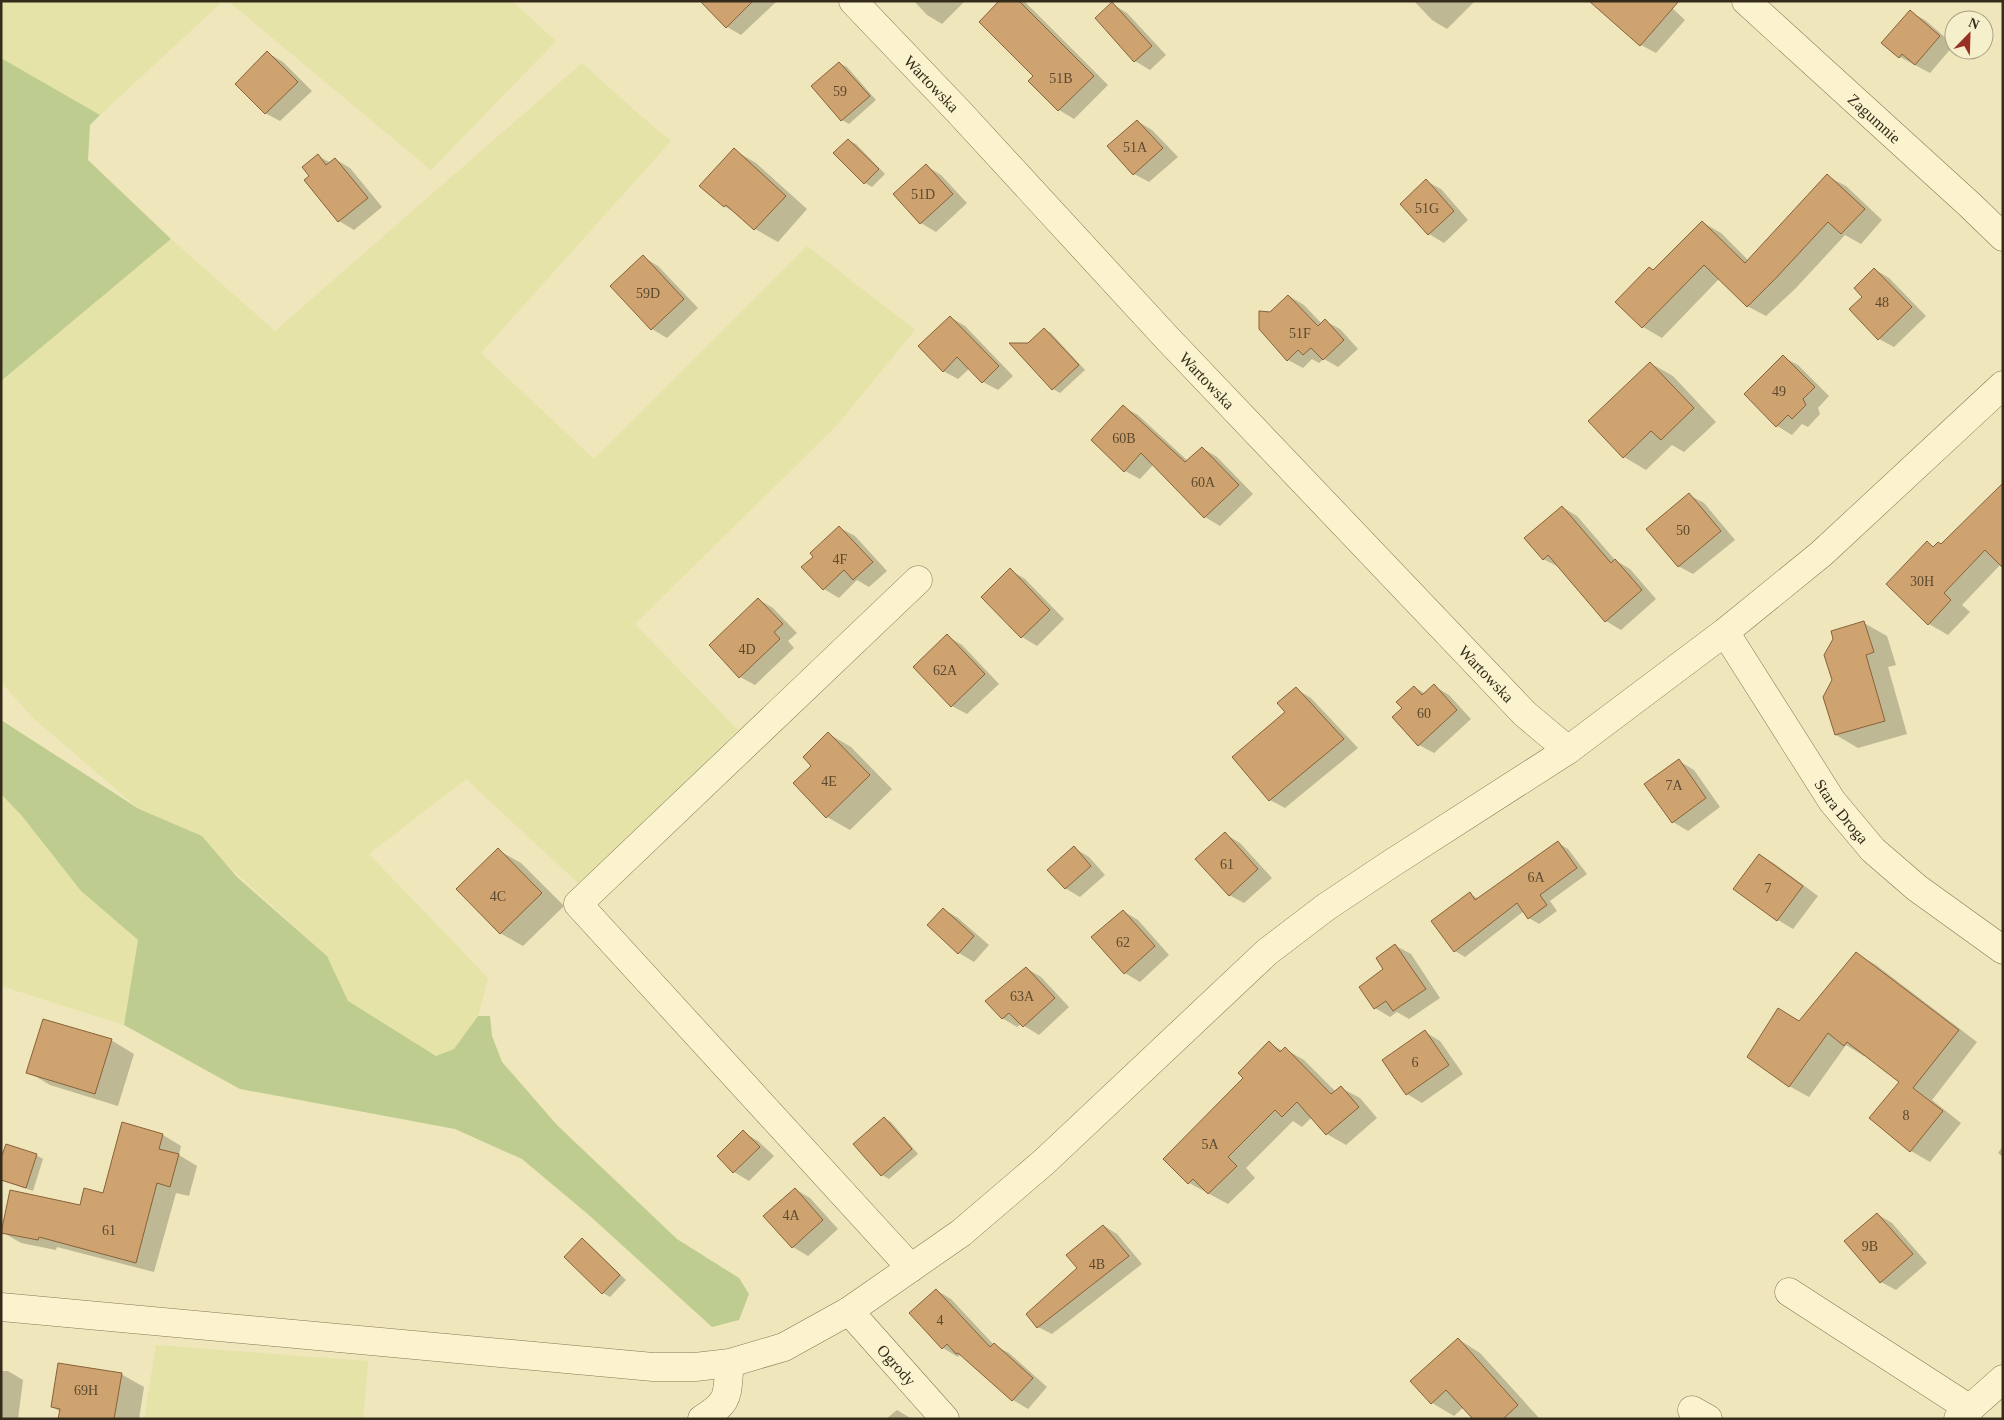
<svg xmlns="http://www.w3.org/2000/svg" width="2004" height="1420" font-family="Georgia,serif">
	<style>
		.farmland { fill: #e5e3a8 }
		.green { fill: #becd8f }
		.shadow { fill: #0003 }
		.building { fill: #cfa36f; stroke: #87623a }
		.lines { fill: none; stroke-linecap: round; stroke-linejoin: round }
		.minor-casing { stroke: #877655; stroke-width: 29 }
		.minor { stroke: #faf3ce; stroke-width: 28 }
		.labels { text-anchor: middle; stroke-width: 4; stroke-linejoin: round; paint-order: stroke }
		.number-label { font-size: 14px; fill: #5c492f }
		.street-label { font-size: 16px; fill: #352b1a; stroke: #f6efcb }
	</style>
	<rect width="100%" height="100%" fill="#efe6bb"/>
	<g class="farmland">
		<path d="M1 1H223L100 115 1 58Z"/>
		<path d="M228 1H512L556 41 431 170Z"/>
		<path d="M582 63 642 117 671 141 481 353 594 459 807 246 915 330 837 425 635 624 738 730 580 885 466 779 369 854 488 978 478 1016 454 1049 436 1056 347 1001 327 956 226 864 202 836 139 809 33 718 1 682V381L171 239 275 331Z"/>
		<path d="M1 794 22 816 81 891 138 940 124 1025 1 986Z"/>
		<path d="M156 1345 368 1361 363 1419H144Z"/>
	</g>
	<g class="green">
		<path d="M1 58 100 115 90 125 88 160 171 239 1 381Z"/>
		<path d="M1 720 139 809 202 836 237 877 327 956 348 1001 436 1056 454 1049 478 1016H490L492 1036 502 1062 557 1125 677 1239 739 1278 749 1294 739 1320 712 1327 590 1216 522 1159 455 1129 240 1089 124 1025 138 940 81 891 22 816 1 794Z"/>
	</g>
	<g class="shadow">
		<path d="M701 1H776V2L741 35 727 27Z"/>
		<path d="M914 1H965L942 24 927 15Z"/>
		<path d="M1001 1H1024L1108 85 1074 119 1059 110 1030 81 1035 76Z"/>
		<path d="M1414 1H1475L1447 29 1432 20Z"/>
		<path d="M1112 4 1127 13 1166 55 1150 70 1135 61Z"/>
		<path d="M1670 6 1685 20 1656 53 1641 45Z"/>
		<path d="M1910 12 1925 20 1954 45 1930 73 1900 57Z"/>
		<path d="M268 53 283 62 312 91 280 121 265 113Z"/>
		<path d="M839 63 847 67 876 100 849 124 842 120Z"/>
		<path d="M1137 121 1152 130 1178 157 1149 182 1134 174Z"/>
		<path d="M848 140 856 144 885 174 872 187 865 183Z"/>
		<path d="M734 150 756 163 807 209 778 242 755 229 740 216 724 206Z"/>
		<path d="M318 156 331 163 335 159 350 168 382 207 354 230 339 221 305 180 311 176Z"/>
		<path d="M926 166 941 175 967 203 936 232 921 223Z"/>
		<path d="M1827 176 1846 186 1882 220 1861 244 1845 235 1795 289 1766 316 1747 306 1720 278 1662 338 1643 327 1617 302 1654 271 1702 222 1721 233 1749 261Z"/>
		<path d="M1426 181 1441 189 1468 220 1444 243 1429 234 1402 205Z"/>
		<path d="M643 257 658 266 698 308 667 338 652 329 612 286Z"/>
		<path d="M1874 269 1889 278 1926 316 1894 347 1879 339 1864 297Z"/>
		<path d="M1289 296 1304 305 1322 324 1325 321 1340 329 1358 349 1338 367 1324 359 1319 363 1312 359 1303 368 1288 360 1271 313Z"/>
		<path d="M950 317 965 326 1013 376 998 390 983 382 970 368 958 379 943 371Z"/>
		<path d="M1044 329 1051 333 1085 370 1060 393 1053 389 1028 344Z"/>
		<path d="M1783 357 1798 365 1829 396 1818 408 1820 414 1808 427 1802 424 1792 435 1777 426Z"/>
		<path d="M1650 363 1673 376 1716 422 1684 452 1672 445 1646 470 1624 457Z"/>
		<path d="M1123 407 1138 415 1188 461 1202 448 1217 457 1253 494 1220 526 1205 517 1154 464 1140 479 1125 471Z"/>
		<path d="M1999 489 2001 564 1962 605 1970 612 1948 635 1929 624 1927 543 1934 547 1941 545Z"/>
		<path d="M1689 495 1704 503 1735 540 1693 574 1678 566Z"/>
		<path d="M1562 507 1577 516 1615 560 1630 569 1656 599 1621 630 1606 621 1559 567 1543 559Z"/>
		<path d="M840 528 855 536 887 571 869 587 857 580 839 598 824 589 815 557Z"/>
		<path d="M1010 570 1025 579 1064 619 1037 646 1022 637Z"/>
		<path d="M758 599 773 608 797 633 788 641 794 648 755 685 740 677Z"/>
		<path d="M1864 623 1887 636 1896 665 1888 667 1907 734 1858 748 1836 735Z"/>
		<path d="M947 636 962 645 999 684 967 714 952 706Z"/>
		<path d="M1434 686 1449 695 1471 719 1434 753 1419 745 1403 708 1414 687 1426 694Z"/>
		<path d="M1296 689 1311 698 1358 748 1285 808 1270 800Z"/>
		<path d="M829 734 851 747 892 789 850 830 827 817 813 766Z"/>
		<path d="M1679 761 1694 770 1720 807 1688 831 1673 822Z"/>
		<path d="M1225 834 1240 843 1272 878 1244 903 1229 895Z"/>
		<path d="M1558 843 1568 849 1587 874 1550 901 1557 911 1539 924 1529 918 1524 911 1465 957 1455 951 1470 894 1479 899Z"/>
		<path d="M1074 848 1089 857 1105 875 1080 897 1065 888Z"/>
		<path d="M498 850 521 863 564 906 523 946 500 933Z"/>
		<path d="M1760 855 1775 864 1818 896 1793 929 1778 920 1735 888Z"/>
		<path d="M943 909 958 918 989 945 974 962 959 953 928 925Z"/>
		<path d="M1123 911 1138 920 1169 955 1140 982 1125 973Z"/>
		<path d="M1396 946 1411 954 1440 998 1409 1019 1397 1012 1390 1017 1375 1008 1385 970Z"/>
		<path d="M1857 954 1876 965 1977 1042 1932 1100 1961 1123 1930 1162 1911 1151 1900 1081 1865 1054 1864 1056 1846 1045 1809 1097 1789 1086 1799 1022Z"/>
		<path d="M1026 968 1041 977 1069 1007 1039 1035 1021 1024 1017 1027 1002 1018 987 1002Z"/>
		<path d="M1425 1032 1440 1041 1463 1074 1422 1103 1407 1094Z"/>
		<path d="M111 1040 134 1054 118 1106 50 1085 28 1072Z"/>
		<path d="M1269 1043 1283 1051 1285 1049 1304 1060 1336 1092 1341 1088 1360 1098 1377 1118 1346 1145 1327 1134 1312 1117 1302 1127 1293 1121 1246 1168 1255 1178 1228 1204 1189 1183 1245 1078Z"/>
		<path d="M884 1118 891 1122 918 1154 889 1179 882 1175 855 1144Z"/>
		<path d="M123 1124 163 1135 181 1146 179 1155 197 1166 189 1196 176 1193 154 1272 57 1247 56 1250 21 1243 2 1232 81 1206 104 1195Z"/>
		<path d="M743 1132 758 1141 774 1156 749 1181 734 1172 718 1156Z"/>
		<path d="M2003 1146V1157L1998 1153Z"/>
		<path d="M36 1155 43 1159 33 1191 1 1180Z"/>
		<path d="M795 1189 810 1198 838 1229 808 1256 793 1247Z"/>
		<path d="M1877 1214 1892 1223 1927 1263 1896 1290 1881 1282Z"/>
		<path d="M1104 1226 1117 1234 1142 1264 1052 1334 1038 1327 1079 1268Z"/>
		<path d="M582 1240 589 1244 626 1280 610 1297 603 1293Z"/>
		<path d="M936 1290 951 1299 994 1345 1009 1353 1047 1387 1028 1409 1013 1400 967 1359 960 1355 958 1357 943 1348Z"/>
		<path d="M1458 1339 1480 1353 1540 1419H1474L1464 1407 1454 1416 1432 1403Z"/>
		<path d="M1 1371H8L23 1380 18 1419H1Z"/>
		<path d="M121 1374 144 1387 139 1419H63L61 1412 52 1407Z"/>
		<path d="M897 1410 912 1419H886Z"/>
	</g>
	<g class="building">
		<path d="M700 1H753L726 28Z"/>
		<path d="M999 1H1019L1094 76 1058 111 1028 81 1033 76 979 22Z"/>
		<path d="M1589 1H1679L1640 46Z"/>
		<path d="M1112 2 1152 46 1134 62 1095 18Z"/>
		<path d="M1910 10 1940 36 1915 65 1902 54 1899 58 1881 43Z"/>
		<path d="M267 51 298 82 265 114 235 84Z"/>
		<path d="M839 62 870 96 841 121 811 86Z"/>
		<path d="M1137 120 1163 148 1133 175 1107 146Z"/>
		<path d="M848 139 879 169 864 184 833 153Z"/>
		<path d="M734 148 786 196 754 230 726 205 724 207 699 186Z"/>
		<path d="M318 154 326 165 335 158 368 198 338 222 304 180 309 176 302 167Z"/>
		<path d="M926 164 953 194 920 224 893 194Z"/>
		<path d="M1827 174 1865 209 1841 234 1828 222 1776 278 1747 307 1704 265 1642 328 1615 302 1649 267 1653 270 1702 221 1745 263Z"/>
		<path d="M1426 179 1454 211 1428 235 1400 204Z"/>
		<path d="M643 255 684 299 651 330 610 286Z"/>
		<path d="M1874 268 1912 307 1878 340 1849 309 1862 297 1854 288Z"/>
		<path d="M1288 295 1318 326 1325 319 1344 340 1323 360 1311 348 1303 355 1298 350 1287 361 1259 329V311L1270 312Z"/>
		<path d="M950 316 999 366 982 383 957 357 943 372 918 346Z"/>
		<path d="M1044 328 1079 365 1052 390 1009 343H1028Z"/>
		<path d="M1783 355 1815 387 1803 399 1806 405 1792 419 1788 415 1776 427 1744 394Z"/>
		<path d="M1650 362 1694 408 1661 440 1651 431 1623 458 1588 421Z"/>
		<path d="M1123 405 1185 462 1202 447 1239 485 1204 518 1141 453 1124 472 1091 440Z"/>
		<path d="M2003 483V568L1985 550 1944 593 1951 600 1928 625 1886 584 1927 541 1933 547 1938 542 1941 544Z"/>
		<path d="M1689 493 1721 531 1678 567 1646 529Z"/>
		<path d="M1562 506 1611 563 1615 559 1642 590 1605 622 1548 555 1543 560 1524 538Z"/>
		<path d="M839 526 873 562 853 580 844 570 823 590 801 567 813 557 810 553Z"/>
		<path d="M1010 568 1050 610 1021 638 981 597Z"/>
		<path d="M758 598 783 624 774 632 780 639 739 678 709 645Z"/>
		<path d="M1864 621 1874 652 1866 655 1885 721 1835 735 1823 697 1832 680 1824 655 1833 639 1831 631Z"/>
		<path d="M947 634 985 674 951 707 913 667Z"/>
		<path d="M1434 684 1457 710 1418 746 1392 717 1402 708 1396 702 1414 686 1422 695Z"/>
		<path d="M1296 687 1344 739 1269 801 1232 757 1285 712 1277 703Z"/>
		<path d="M828 732 870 775 826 818 793 783 811 766 803 757Z"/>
		<path d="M1679 759 1706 798 1672 823 1644 784Z"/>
		<path d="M1225 832 1258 869 1229 896 1195 859Z"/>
		<path d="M1558 841 1577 868 1540 895 1547 905 1528 919 1517 903 1454 952 1431 921 1470 892 1475 900Z"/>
		<path d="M1074 846 1091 866 1065 889 1047 870Z"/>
		<path d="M498 848 542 893 500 934 456 889Z"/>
		<path d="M1759 854 1803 886 1777 921 1733 889Z"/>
		<path d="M943 908 974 936 958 954 927 925Z"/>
		<path d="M1123 910 1155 946 1124 974 1091 937Z"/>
		<path d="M1395 944 1426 989 1393 1011 1386 1001 1374 1009 1359 987 1383 969 1376 958Z"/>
		<path d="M1856 952 1959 1030 1913 1088 1943 1111 1910 1152 1869 1118 1899 1082 1847 1042 1844 1046 1828 1033 1789 1087 1747 1057 1778 1008 1799 1021Z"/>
		<path d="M1026 967 1055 998 1023 1027 1009 1013 1002 1019 985 1001Z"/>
		<path d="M43 1019 112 1039 95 1094 26 1073Z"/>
		<path d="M1425 1030 1449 1065 1406 1095 1382 1060Z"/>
		<path d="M1269 1041 1280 1052 1285 1047 1331 1094 1341 1086 1359 1107 1326 1135 1297 1102 1282 1117 1275 1110 1228 1157 1237 1166 1208 1194 1193 1179 1188 1184 1163 1159 1243 1078 1238 1073Z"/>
		<path d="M884 1117 912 1149 881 1176 853 1144Z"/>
		<path d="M122 1122 163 1134 159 1149 179 1154 170 1187 157 1183 136 1263 39 1237 38 1240 1 1233 10 1190 80 1205 84 1188 103 1193Z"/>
		<path d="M743 1130 760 1147 733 1173 717 1156Z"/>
		<path d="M6 1144 37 1154 26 1188 1 1180V1158Z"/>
		<path d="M795 1188 823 1220 792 1248 763 1216Z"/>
		<path d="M1877 1213 1913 1254 1880 1283 1844 1241Z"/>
		<path d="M1103 1225 1129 1256 1037 1328 1026 1314 1077 1268 1066 1255Z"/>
		<path d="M582 1238 620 1275 602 1294 564 1257Z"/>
		<path d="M936 1289 990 1347 994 1343 1033 1378 1012 1401 958 1353 956 1354 947 1344 942 1349 909 1313Z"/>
		<path d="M1458 1338 1518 1405 1503 1419H1473L1446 1390 1431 1404 1410 1381Z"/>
		<path d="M58 1363 122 1373 114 1419H58L60 1409 51 1407Z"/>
	</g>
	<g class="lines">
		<g class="minor-casing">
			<g id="minor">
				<path id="s1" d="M853 1 959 112 1166 337 1525 714 1568 750"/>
				<path id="s2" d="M1746 1 1970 205 2003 237"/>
				<path id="s3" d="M1725 632 1832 801 1873 850 1917 888 2003 950"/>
				<path d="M911 1268 578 904 918 580"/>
				<path d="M1789 1292 1970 1409"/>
				<path d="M1 1307 653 1367H695L730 1363 784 1347 849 1311 961 1233 1044 1162 1267 952 1326 907 1389 865 1568 750 1725 632 1821 554 2003 385"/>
				<path id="s4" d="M849 1311 945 1419"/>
				<path d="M1692 1410 1708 1419"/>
				<path d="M702 1419C732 1400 726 1395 730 1363"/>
				<path d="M1958 1419 2003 1379"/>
			</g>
		</g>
		<use href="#minor" class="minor"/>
	</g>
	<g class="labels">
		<g class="number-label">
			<text x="1061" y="83">51B</text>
			<text x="840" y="96">59</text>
			<text x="1135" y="152">51A</text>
			<text x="923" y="199">51D</text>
			<text x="1427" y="213">51G</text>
			<text x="648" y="298">59D</text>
			<text x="1882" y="307">48</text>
			<text x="1300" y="338">51F</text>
			<text x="1779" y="396">49</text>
			<text x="1124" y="443">60B</text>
			<text x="1203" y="487">60A</text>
			<text x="1683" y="535">50</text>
			<text x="840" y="564">4F</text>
			<text x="1922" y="586">30H</text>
			<text x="747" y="654">4D</text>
			<text x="945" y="675">62A</text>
			<text x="1424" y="718">60</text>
			<text x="829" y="786">4E</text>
			<text x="1674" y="790">7A</text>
			<text x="1227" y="869">61</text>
			<text x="1536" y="882">6A</text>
			<text x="1768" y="893">7</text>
			<text x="498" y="901">4C</text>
			<text x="1123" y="947">62</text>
			<text x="1022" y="1001">63A</text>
			<text x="1415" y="1067">6</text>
			<text x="1906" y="1120">8</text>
			<text x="1210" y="1149">5A</text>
			<text x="791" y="1220">4A</text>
			<text x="109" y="1235">61</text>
			<text x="1870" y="1251">9B</text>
			<text x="1097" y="1269">4B</text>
			<text x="940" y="1325">4</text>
			<text x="86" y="1395">69H</text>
		</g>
		<g class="street-label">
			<text dy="6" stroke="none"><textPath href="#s1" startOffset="114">Wartowska</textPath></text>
			<text dy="6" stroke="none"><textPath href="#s2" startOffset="174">Zagumnie</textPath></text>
			<text dy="6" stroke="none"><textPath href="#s1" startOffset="519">Wartowska</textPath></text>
			<text dy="6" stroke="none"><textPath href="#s1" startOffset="924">Wartowska</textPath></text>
			<text dy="6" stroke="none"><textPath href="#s3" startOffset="214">Stara Droga</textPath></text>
			<text dy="6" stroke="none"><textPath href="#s4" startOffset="72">Ogrody</textPath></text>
		</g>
	</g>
	<rect width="2004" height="1420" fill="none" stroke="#352b1a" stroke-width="5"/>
	<g transform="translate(1969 35) rotate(23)"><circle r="24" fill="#f6efcb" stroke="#a9a184"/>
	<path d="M0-4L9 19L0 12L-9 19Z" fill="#983123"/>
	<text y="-8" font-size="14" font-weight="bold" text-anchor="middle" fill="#352b1a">N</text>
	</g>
</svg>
